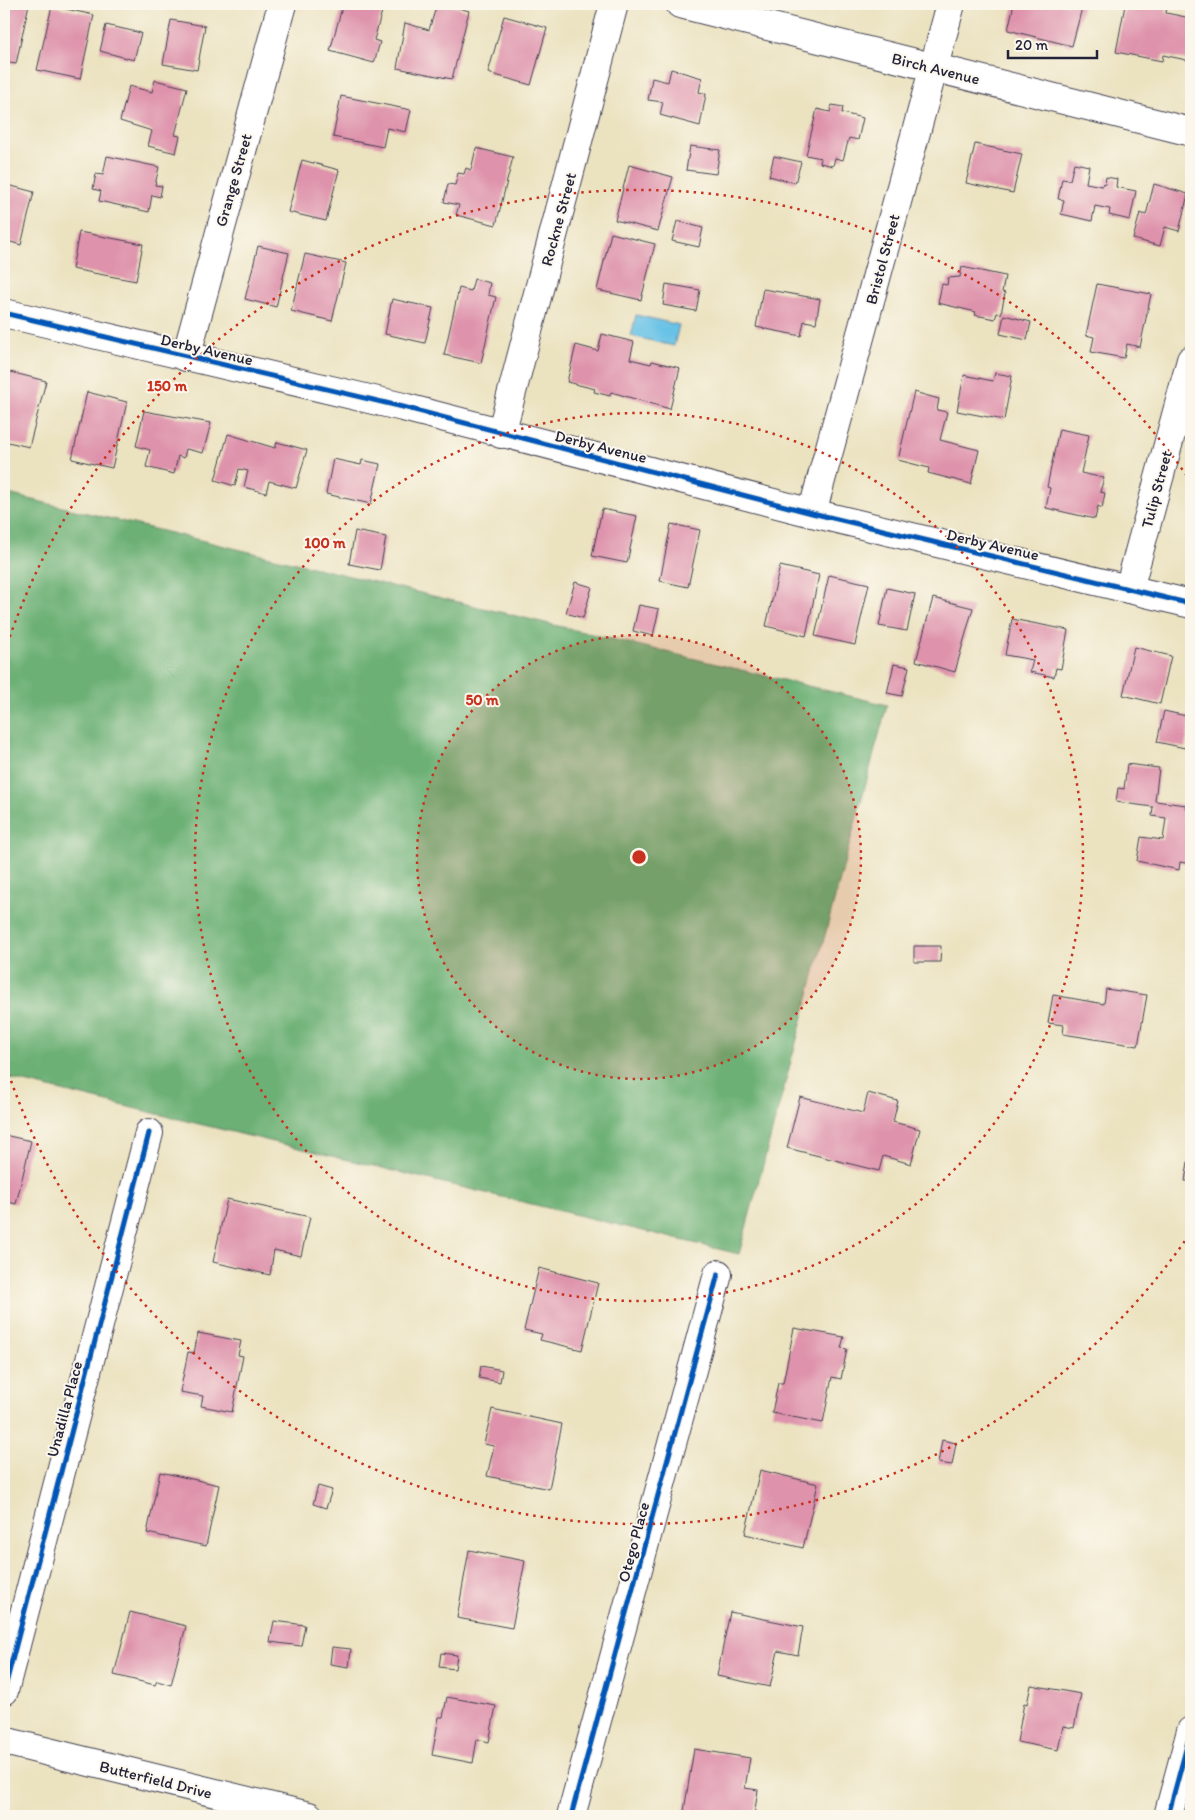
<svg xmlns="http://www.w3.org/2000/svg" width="1195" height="1820" font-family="Itim,sans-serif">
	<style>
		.forest { fill: #6cb074; stroke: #476958 }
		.water { fill: #68c2e6; stroke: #457290 }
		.building { fill: #de92ab }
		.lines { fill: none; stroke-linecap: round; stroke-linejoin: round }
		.minor-casing { stroke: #403f4f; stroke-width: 30 }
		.tertiary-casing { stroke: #403f4f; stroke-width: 30 }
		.minor { stroke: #fff; stroke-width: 28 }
		.tertiary { stroke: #fff; stroke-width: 28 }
		.cycleway-casing { stroke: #fbf7ec; stroke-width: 8 }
		.cycleway { stroke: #0057b8; stroke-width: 5 }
		.ring { fill: none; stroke: #c8321e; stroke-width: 2.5; stroke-dasharray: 2.5 5 }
		.labels { text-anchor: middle; stroke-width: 4; stroke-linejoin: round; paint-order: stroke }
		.street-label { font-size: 16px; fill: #22223b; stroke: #fbf7ec }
		.centre { fill: #c8321e; stroke: #fbf7ec; stroke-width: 2.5 }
		.ring-label { font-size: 15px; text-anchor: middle; font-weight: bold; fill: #c8321e; stroke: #fbf7ec; stroke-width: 4; stroke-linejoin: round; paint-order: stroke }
	</style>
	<rect width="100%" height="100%" fill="#fbf7ec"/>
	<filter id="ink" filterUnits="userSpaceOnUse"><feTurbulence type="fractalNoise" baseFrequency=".02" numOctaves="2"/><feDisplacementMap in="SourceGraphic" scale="10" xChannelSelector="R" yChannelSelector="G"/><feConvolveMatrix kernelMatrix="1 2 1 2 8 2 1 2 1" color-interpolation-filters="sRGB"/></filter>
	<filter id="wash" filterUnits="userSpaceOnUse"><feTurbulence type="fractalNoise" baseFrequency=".0096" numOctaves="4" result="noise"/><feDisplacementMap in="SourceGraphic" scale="20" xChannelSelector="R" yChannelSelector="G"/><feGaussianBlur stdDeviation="1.12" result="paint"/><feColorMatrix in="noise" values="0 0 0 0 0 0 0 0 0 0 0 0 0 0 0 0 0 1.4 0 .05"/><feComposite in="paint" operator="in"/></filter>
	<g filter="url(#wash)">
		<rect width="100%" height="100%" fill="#ebe2c0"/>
		<path class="forest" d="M4 493 887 705 739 1254 4 1077Z"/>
		<path class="water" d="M636 315 679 325 674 346 631 336Z"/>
		<g id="blocks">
			<g class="building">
				<path d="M4 4H29L16 64 4 62Z"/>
				<path d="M343 4H384L374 40 380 42 374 63 330 51Z"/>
				<path d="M437 4H445L469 11 452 79 397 68 405 23 429 30Z"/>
				<path d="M1014 4H1083L1072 46 1008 30Z"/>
				<path d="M1140 4 1167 7 1166 13 1191 18V61L1163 55 1162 61 1116 52 1125 5 1139 8Z"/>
				<path d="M52 6 94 15 80 79 37 70Z"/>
				<path d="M504 16 547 28 531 85 488 73Z"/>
				<path d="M171 20 205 26 197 70 163 64Z"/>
				<path d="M106 25 141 33 134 60 100 51Z"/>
				<path d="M671 69 702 78 699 92 706 94 700 126 660 115 663 102 648 100 652 78 668 82Z"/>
				<path d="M155 80 187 88 175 135 180 136 176 153 148 146 152 131 120 121 129 86 152 92Z"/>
				<path d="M341 96 411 110 406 132 387 128 383 147 333 137Z"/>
				<path d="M832 105 843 107 842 113 863 118 858 140 849 138 843 160 835 158 833 166 820 163 821 158 806 155 817 109 830 112Z"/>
				<path d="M975 144 1022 154 1013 193 966 183Z"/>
				<path d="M690 146 720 150 716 174 686 170Z"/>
				<path d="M476 148 513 157 496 225 456 215 459 205 444 202 448 184 455 185 458 173 464 174 466 168 471 170Z"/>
				<path d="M107 156 159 167 155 185 162 186 160 197 152 195 149 212 99 201 101 191 93 189 96 174 103 175Z"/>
				<path d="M774 156 801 162 795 183 769 176Z"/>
				<path d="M302 160 339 170 326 221 288 212Z"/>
				<path d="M1074 163 1089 166 1086 183 1102 186 1103 183 1105 184 1106 177 1117 179 1116 187 1136 191 1130 220 1109 215 1110 209 1095 206 1092 221 1061 214 1064 200 1058 199 1062 179 1070 180Z"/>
				<path d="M629 165 673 177 658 231 615 220Z"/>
				<path d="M4 184 34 192 21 245 4 240Z"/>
				<path d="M1154 184 1188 194 1179 231 1165 227 1160 246 1133 239 1140 213 1146 215Z"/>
				<path d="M677 221 703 228 699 247 672 241Z"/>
				<path d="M79 232 143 244 136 281 72 269Z"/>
				<path d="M611 233 655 244 641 300 597 290Z"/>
				<path d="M258 246 289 253 276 307 245 299Z"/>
				<path d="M305 254 346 263 332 321 291 311Z"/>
				<path d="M962 267 1005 276 1002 292 1005 293 1001 314 997 313 995 319 975 315 976 312 938 303 942 284 947 285 948 278 960 277Z"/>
				<path d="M474 279 490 283 488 295 496 297 481 363 444 355 459 288 471 291Z"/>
				<path d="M666 284 700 290 696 311 663 305Z"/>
				<path d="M1097 284 1151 294 1140 347 1127 344 1124 358 1091 352 1094 337 1086 335Z"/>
				<path d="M763 289 820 299 816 323 804 321 801 336 756 327Z"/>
				<path d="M392 299 433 308 425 343 385 334Z"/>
				<path d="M1004 315 1031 322 1027 340 1000 334Z"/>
				<path d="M602 334 634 342 630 359 651 364 652 361 680 368 670 409 611 392 610 396 594 392 595 389 567 382 576 345 598 351Z"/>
				<path d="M6 371 46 381 29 447 4 441V381Z"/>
				<path d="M995 373 1012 376 1004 420 957 411 964 375 993 381Z"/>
				<path d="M87 392 127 402 112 468 72 459Z"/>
				<path d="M914 392 939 399 937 410 947 412 940 440 979 450 971 484 928 473 929 468 898 460Z"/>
				<path d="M144 411 211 423 203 453 186 449 184 458 178 456 174 474 146 467 150 450 136 446Z"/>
				<path d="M1059 429 1089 435 1081 473 1104 478 1100 492 1105 493 1102 508 1098 506 1095 519 1046 508 1050 488 1047 487Z"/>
				<path d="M228 434 275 448 277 442 307 450 296 488 269 481 266 493 244 487 248 471 239 469 235 486 215 480Z"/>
				<path d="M333 459 361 465 362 460 380 464 371 504 326 494Z"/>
				<path d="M602 509 637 516 627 563 592 556Z"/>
				<path d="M671 524 700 530 688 587 660 581Z"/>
				<path d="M355 531 386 537 380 570 349 564Z"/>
				<path d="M780 566 819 575 806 636 766 626Z"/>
				<path d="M829 575 869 584 855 645 815 636Z"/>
				<path d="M575 582 592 587 583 618 566 613Z"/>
				<path d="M887 588 915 594 907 631 879 626Z"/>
				<path d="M933 598 973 608 955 672 916 661Z"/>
				<path d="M639 605 659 609 653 636 633 631Z"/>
				<path d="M1012 619 1068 630 1061 669 1056 668 1054 677 1030 672 1033 660 1005 655Z"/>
				<path d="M1134 647 1171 656 1160 704 1123 695Z"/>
				<path d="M894 664 909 667 902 696 887 693Z"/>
				<path d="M1164 711 1191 717 1185 748 1157 742Z"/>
				<path d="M1127 764 1159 768 1155 801 1186 805V808L1191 809V864L1180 862 1179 870 1137 861 1141 837 1163 840 1166 818 1152 816 1153 807 1116 802 1118 788 1124 789Z"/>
				<path d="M914 946H941L940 962H914Z"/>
				<path d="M1106 989 1147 995 1138 1046 1063 1034 1064 1025 1048 1023 1053 995 1104 1004Z"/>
				<path d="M868 1093 898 1101 893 1122 920 1129 911 1164 883 1156 879 1171 787 1148 800 1097 863 1113Z"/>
				<path d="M4 1135 31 1141 16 1204 4 1201Z"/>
				<path d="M1188 1162H1191V1181H1185Z"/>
				<path d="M227 1199 310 1217 301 1256 274 1250 270 1275 213 1262Z"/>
				<path d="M539 1268 598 1283 582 1350 540 1340 542 1334 524 1330Z"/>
				<path d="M794 1328 844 1337 841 1348 847 1349 841 1379 832 1377 823 1423 772 1413 778 1383H783Z"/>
				<path d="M198 1333 241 1341 238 1355 243 1356 232 1412 201 1406 203 1396 180 1392 188 1352 194 1353Z"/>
				<path d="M481 1366 502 1370 500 1382 479 1378Z"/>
				<path d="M492 1409 562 1424 549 1489 487 1476 494 1446 484 1444Z"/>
				<path d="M942 1440 956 1443 952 1465 938 1463Z"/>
				<path d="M760 1470 818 1484 803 1548 745 1534Z"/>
				<path d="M160 1472 219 1485 206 1546 147 1533Z"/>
				<path d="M318 1486 332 1490 326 1508 313 1504Z"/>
				<path d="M469 1550 525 1561 512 1628 457 1618Z"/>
				<path d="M130 1612 186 1626 171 1685 157 1681 155 1685 114 1675Z"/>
				<path d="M730 1612 803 1627 798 1655 778 1651 770 1687 717 1676Z"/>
				<path d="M274 1621 305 1625 301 1646 270 1642Z"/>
				<path d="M332 1647 351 1649 349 1667 330 1664Z"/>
				<path d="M441 1653 457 1655 455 1669 439 1667Z"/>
				<path d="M1031 1685 1081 1694 1074 1728 1063 1726 1058 1750 1017 1742 1024 1703 1027 1704Z"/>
				<path d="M447 1697 496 1706 489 1742 477 1739 473 1763 432 1755 439 1717H443Z"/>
				<path d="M694 1749 750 1758 745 1788 758 1790 754 1816H718L684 1811Z"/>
			</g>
		</g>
	</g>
	<g filter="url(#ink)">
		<use href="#blocks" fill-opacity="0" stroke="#403f4f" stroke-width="1"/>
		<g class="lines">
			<g class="minor-casing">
				<g id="minor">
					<path d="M680 4 1191 132"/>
					<path d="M4 313 403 407 812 513 1191 604"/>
					<path d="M186 357 282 4"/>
					<path d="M501 434 614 4"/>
					<path d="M812 513 951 4"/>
					<path d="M1129 589 1191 360"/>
					<path d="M4 1691 149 1133"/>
					<path d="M4 1741 309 1816"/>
					<path d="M571 1816 718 1274"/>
				</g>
			</g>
			<g class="tertiary-casing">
				<path id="tertiary" d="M1168 1816 1191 1731"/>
			</g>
			<use href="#minor" class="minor"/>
			<use href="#tertiary" class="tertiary"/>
			<g class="cycleway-casing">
				<g id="cycleway">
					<path d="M4 313 403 407 812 513 1191 604"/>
					<path d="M4 1691 149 1133"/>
					<path d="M571 1816 718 1274"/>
					<path d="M1168 1816 1191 1731"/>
				</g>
			</g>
			<use href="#cycleway" class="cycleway"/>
		</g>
	</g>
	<circle cx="639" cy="857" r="222" fill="#c8321e" fill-opacity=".12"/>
	<g class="ring">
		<circle cx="639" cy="857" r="222"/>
		<circle cx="639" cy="857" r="444"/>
		<path d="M1189 1235A667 667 0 0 1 5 1063M5 651A667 667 0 0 1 1189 479"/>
	</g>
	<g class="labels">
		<g class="street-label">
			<text transform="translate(936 68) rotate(14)" y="6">Birch Avenue</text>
			<text transform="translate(233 180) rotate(-74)" y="6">Grange Street</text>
			<text transform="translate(558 219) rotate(-75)" y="6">Rockne Street</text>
			<text transform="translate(882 259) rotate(-75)" y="6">Bristol Street</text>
			<text transform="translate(207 349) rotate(13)" y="6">Derby Avenue</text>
			<text transform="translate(601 446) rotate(14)" y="6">Derby Avenue</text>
			<text transform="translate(1156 489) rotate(-75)" y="6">Tulip Street</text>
			<text transform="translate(993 544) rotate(13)" y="6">Derby Avenue</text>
			<text transform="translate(64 1409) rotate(-75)" y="6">Unadilla Place</text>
			<text transform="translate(633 1542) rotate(-75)" y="6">Otego Place</text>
			<text transform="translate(156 1779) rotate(14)" y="6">Butterfield Drive</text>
		</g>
	</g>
	<circle cx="639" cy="857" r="8" class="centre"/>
	<g class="ring-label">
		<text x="167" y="391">150 m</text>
		<text x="325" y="548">100 m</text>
		<text x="482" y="705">50 m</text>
	</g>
	<rect width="1195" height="1820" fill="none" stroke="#fbf7ec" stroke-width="20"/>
	<path d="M1008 50v8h89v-8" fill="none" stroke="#22223b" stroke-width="2.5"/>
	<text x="1015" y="50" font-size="15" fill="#22223b" stroke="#fbf7ec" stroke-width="4" paint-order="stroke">20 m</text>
</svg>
